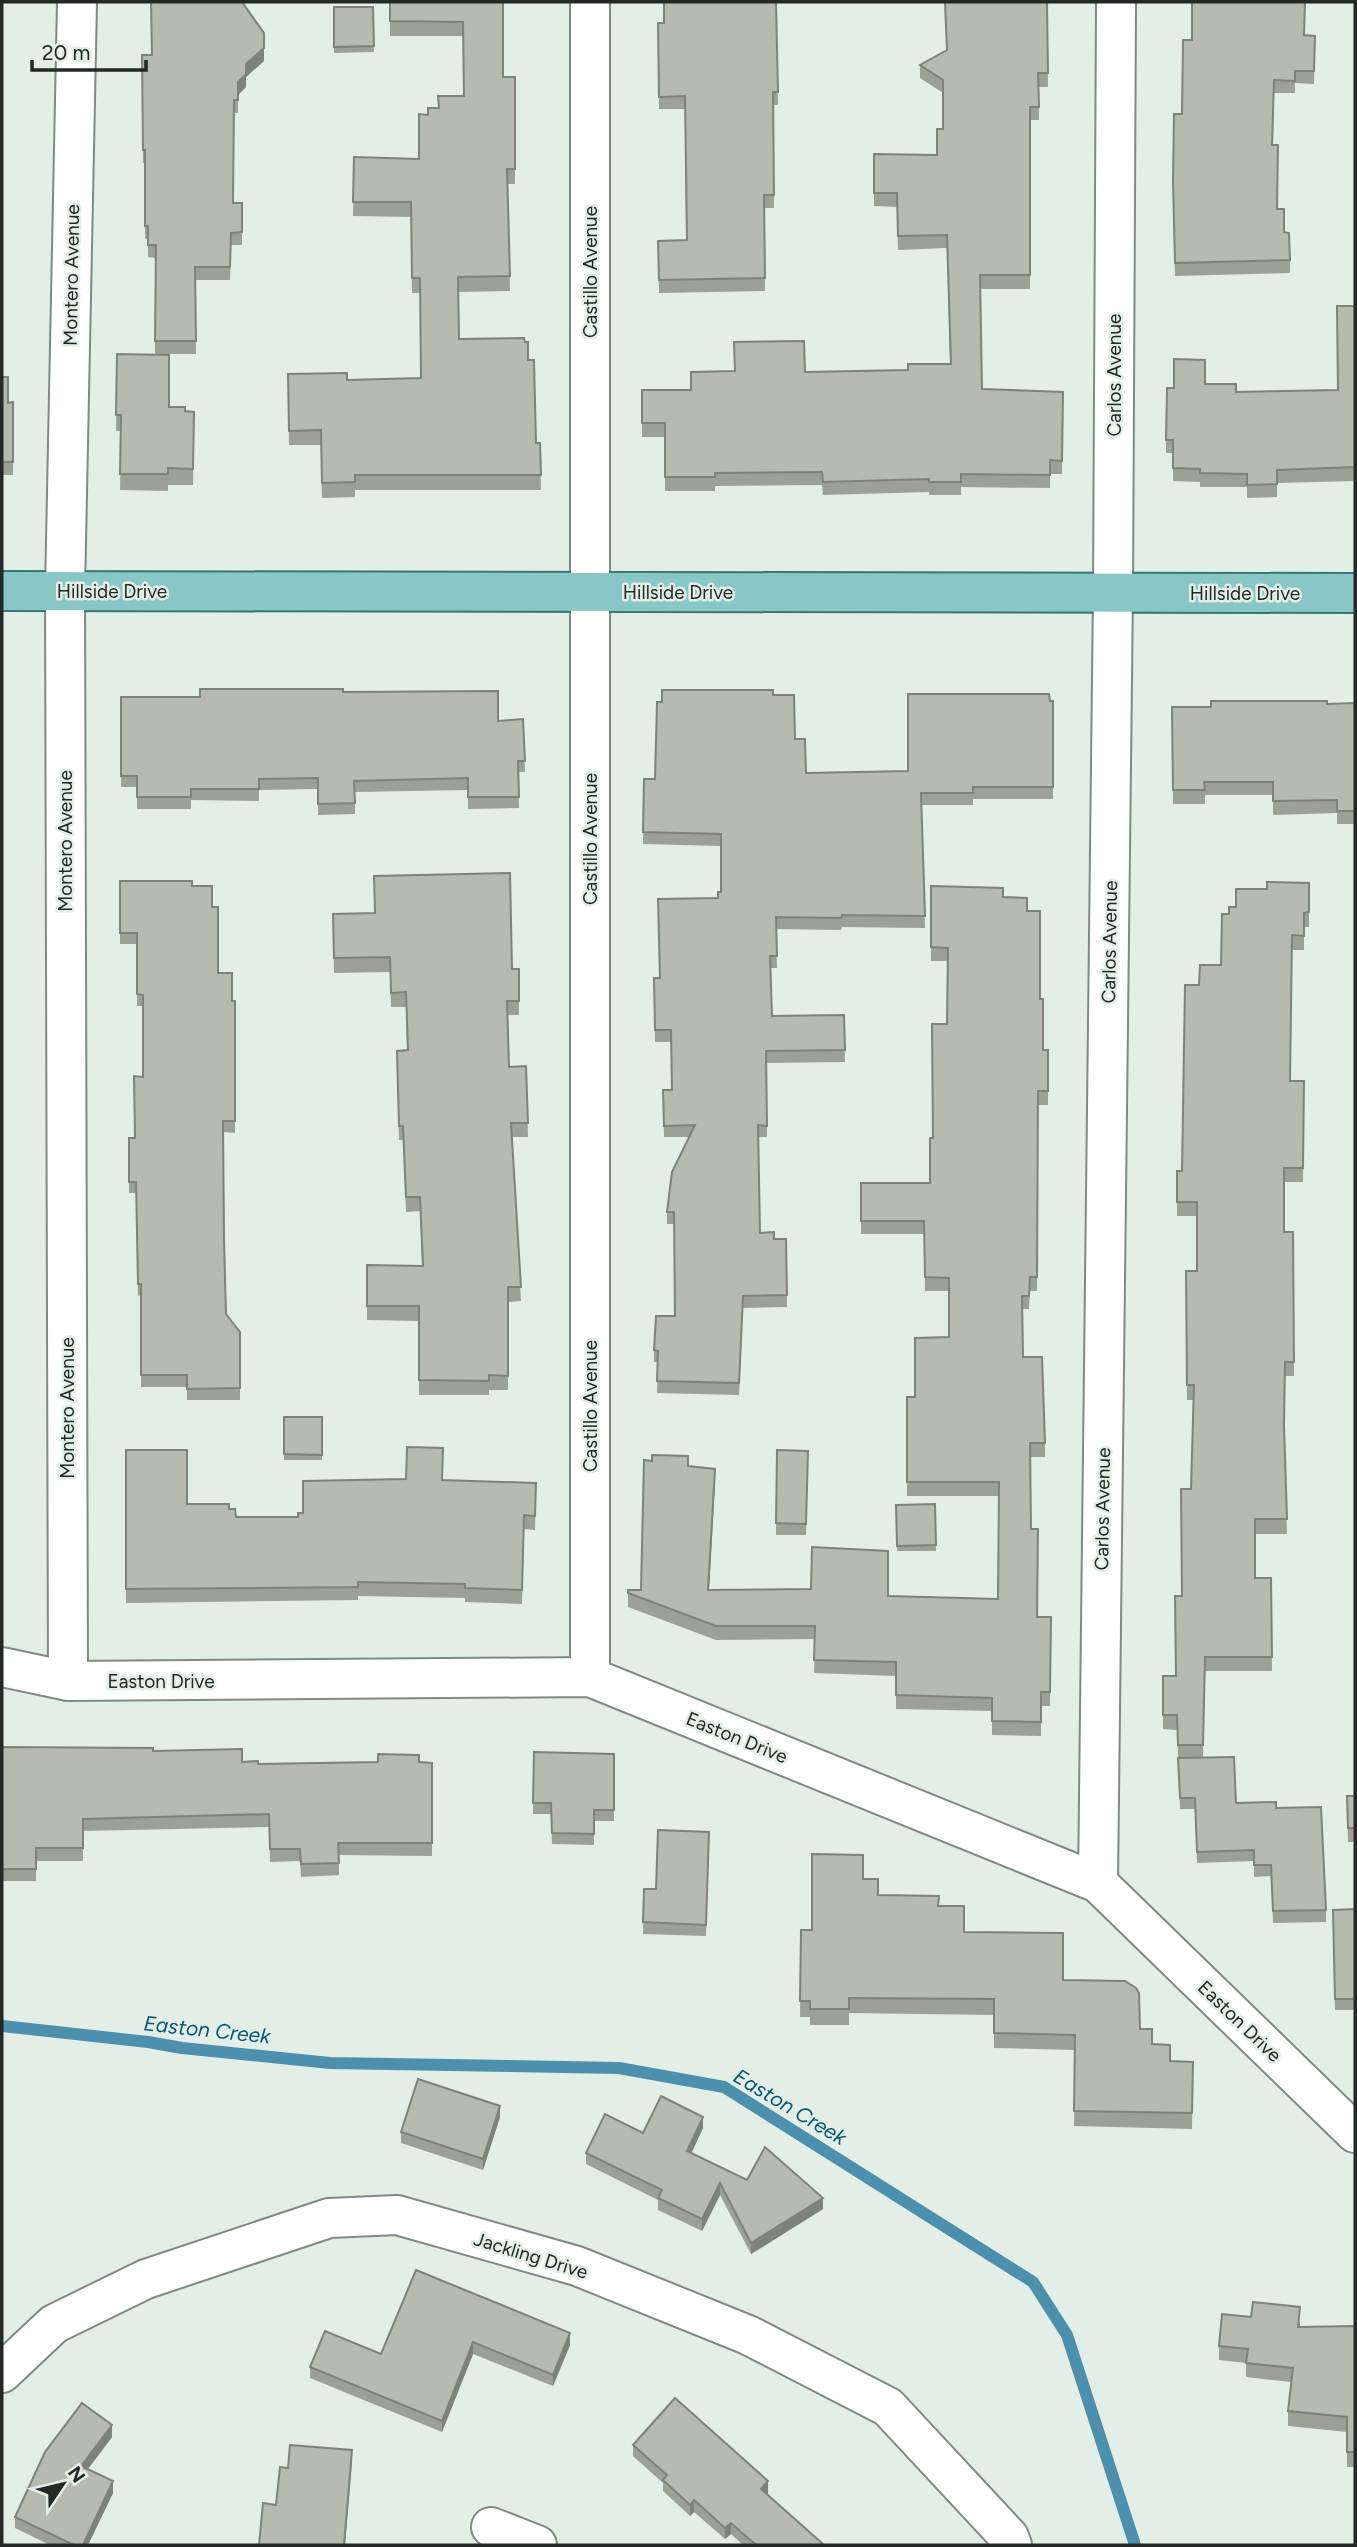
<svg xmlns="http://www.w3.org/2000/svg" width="1357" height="2547" font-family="Figtree,sans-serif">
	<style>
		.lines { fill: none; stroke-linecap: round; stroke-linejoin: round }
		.stream { stroke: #4c90ad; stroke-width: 12 }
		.minor-casing { stroke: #808a84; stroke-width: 42 }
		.major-casing { stroke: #377; stroke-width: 42 }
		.minor { stroke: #fff; stroke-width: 38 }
		.major { stroke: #89c7c7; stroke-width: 38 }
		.wall { fill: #9da097 }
		.shaded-wall { fill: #7f827b }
		.building { fill: #b6bab0; stroke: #7f827b; stroke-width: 2 }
		.labels { text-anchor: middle; stroke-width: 5; stroke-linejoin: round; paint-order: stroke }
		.street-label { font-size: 19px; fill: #242826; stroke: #e3eee7 }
		.water-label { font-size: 21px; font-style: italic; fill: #065875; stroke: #e3eee7 }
	</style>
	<rect width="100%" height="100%" fill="#e3eee7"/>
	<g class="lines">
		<path class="stream" d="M2 2026 148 2042 182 2048 330 2063 619 2068 724 2087 1033 2282 1067 2335 1135 2545"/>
		<g class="minor-casing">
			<g id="minor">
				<path d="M2 1667 68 1681 590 1677 1098 1883 1355 2133"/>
				<path d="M590 1677V2"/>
				<path d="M68 1681 65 591 77 2"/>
				<path d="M1098 1883 1113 593 1116 2"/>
				<path d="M2 2373 54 2324 146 2279 329 2218 397 2215 577 2266 748 2335 888 2407 1009 2537 1012 2545"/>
				<path d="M491 2527 537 2545"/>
			</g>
		</g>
		<g class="major-casing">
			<path id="major" d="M2 591 1355 593"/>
		</g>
		<use href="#minor" class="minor"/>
		<use href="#major" class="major"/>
	</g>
	<g class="wall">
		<path d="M390 2H503V77H515V184H508L510 291 458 292 459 339 528 360 536 443H540L541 490H355V497L322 498 321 445H289L288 374 347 380 421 378 420 293H412L411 217 353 216 354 157 419 159 428 115 464 96 463 36H390Z"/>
		<path d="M776 2 778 105H773L774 208H764L765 291 659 293 658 241 686 240 685 109H659L658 23H664Z"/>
		<path d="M1047 2 1048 87H1039V120H1030V289H980L982 389 1063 392 1062 474H1050V488L961 487V495H929V492L823 495 822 485 715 486V491H665V437H642V390H691L805 372 908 370 950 364 947 248 898 250 897 207 874 206V154L937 155 943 129V93L920 78V65Z"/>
		<path d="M334 7H373L374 52 334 53Z"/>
		<path d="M264 33V61L246 77V87L238 95V113H234L233 203H242V245H231L230 280H195L196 354H155V258L148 257V238L145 239V163H143L142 55H151Z"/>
		<path d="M1304 35 1315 36 1314 84 1295 83V93H1274L1273 145 1277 209 1284 232 1290 260V273L1175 276 1173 194 1192 40Z"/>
		<path d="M1355 306V481L1277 483V497L1247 498V487H1200V482L1173 481V453H1166V440L1174 388 1205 384 1236 392 1338 390Z"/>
		<path d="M117 354 169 407 185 411 194 412 193 485H168V491L120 490 121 431H116Z"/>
		<path d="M2 377 8 403 13 402V475H2Z"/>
		<path d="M343 692 498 721 523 719 525 772H518L519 808 468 809V790L355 792V814L318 815V789L259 790V801L191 800V809H137V787H121V697H200Z"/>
		<path d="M773 695 795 739 806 773 908 771 1050 701H1053V799H973V805H921L925 928 842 927 841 930 776 929 777 968H771L772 1016 844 1015 845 1062 767 1063V1137H758L760 1233 774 1239H786L787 1307 743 1308 739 1395 657 1393 658 1362H654V1350L675 1316 674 1224H667V1212L689 1137H664L663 1090H672L671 1042H655L654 978H659L721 892V846L643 844 644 779H655Z"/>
		<path d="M1355 703V824H1337V813L1273 815V795H1205V804H1173L1172 707Z"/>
		<path d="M120 881 192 886 212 907 218 973 232 1001H235V1133L223 1132 226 1314 240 1332V1400H187V1387H141V1295L138 1296 136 1193H129V1138H134L143 1077V1006H137V944H120Z"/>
		<path d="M1309 883V927H1304V950H1292L1290 1081H1304L1303 1182H1284V1232L1294 1362V1376H1285L1284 1432 1287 1534H1255V1578H1271L1272 1671H1205L1203 1757 1236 1803 1276 1808 1326 1910V1922L1273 1923 1271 1876 1254 1877V1861L1197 1863 1195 1809H1180L1177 1730 1163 1729V1676H1176L1191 1489 1193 1400H1187L1186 1271H1197V1216H1177V1171H1182L1199 985 1221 965 1229 914 1236 907 1267 889Z"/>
		<path d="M931 886 1003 897 1027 911 1040 999 1043 1050H1048V1105H1038L1037 1291H1030L1029 1309H1022L1023 1357 1045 1443V1457H1030L1031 1529 1037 1617H1051L1050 1706H1041V1736L992 1735V1711L896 1709V1676L814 1673 815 1639 716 1640 628 1607V1593L641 1590 688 1466 715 1482 709 1590 998 1599 999 1496H907V1397H915L949 1337V1291H925L924 1234H861V1183H930L933 1138 947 1024V961H931Z"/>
		<path d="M333 914 512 969H519V1015H508L509 1067 526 1066 528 1137H512L521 1301 508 1302V1390H489V1395H419V1321L367 1320V1265L422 1266 420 1211 406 1212 403 1140H399L397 1051 407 1050 406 1007H391L390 972 334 973Z"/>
		<rect x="284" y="1417" width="38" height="43"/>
		<path d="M126 1450 187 1504 229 1509 236 1517H298L303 1513 443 1480 536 1483 535 1530 524 1529 522 1604 465 1602V1598L358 1596V1600L126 1603Z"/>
		<path d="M777 1450 808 1451 806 1535H776Z"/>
		<path d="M935 1504 936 1551H897L896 1505Z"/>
		<path d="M2 1747 153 1751 258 1764 432 1763V1856L339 1855V1875L301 1877 300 1861 270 1862 269 1827 83 1831V1861H36V1881H2Z"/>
		<path d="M534 1752 614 1754V1821H594V1845L552 1844 551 1814H533Z"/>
		<path d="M1347 1796H1355V1842H1348Z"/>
		<path d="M709 1832 706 1936 643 1934 644 1889H656Z"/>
		<path d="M878 1895 939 1906 964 1932 1063 1980 1140 2029 1152 2044 1170 2061 1193 2062 1192 2129 1074 2126 1075 2050 994 2048V2015L849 2013V2025H810V2017H800L801 1930H812Z"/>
		<path d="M1355 1909V2010H1335L1333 1910Z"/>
		<path d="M500 2117 483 2170 401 2143V2132Z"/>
		<path d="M703 2128 691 2153 747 2180 823 2209 751 2254 720 2195 702 2231 658 2210V2200L586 2164V2153L643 2133Z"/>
		<path d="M416 2270 570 2345 553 2386 473 2354 442 2432 310 2378V2367L381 2354Z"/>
		<path d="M1300 2322V2327L1355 2326V2467H1347V2432L1288 2426V2411L1291 2382 1246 2377V2363L1219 2360V2346Z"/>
		<path d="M112 2437 88 2469 113 2493 88 2545H50L15 2528V2517Z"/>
		<path d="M633 2445 768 2493 766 2494 823 2545H743L731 2534 725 2539 694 2512 690 2516 663 2491V2483L633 2456Z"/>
	</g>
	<g class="shaded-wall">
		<path d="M264 48V61L246 77V87L238 95V82L246 64Z"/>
		<path d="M715 1469V1482L708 1603V1590Z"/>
		<path d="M500 2106V2117L483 2170V2159Z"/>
		<path d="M703 2117V2128L687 2163V2151Z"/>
		<path d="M720 2183V2195L702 2231V2219Z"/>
		<path d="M823 2198V2209L751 2254V2243Z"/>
		<path d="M570 2333V2345L553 2386V2375Z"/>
		<path d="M473 2342V2354L442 2432V2421Z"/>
		<path d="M112 2425V2437L81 2478V2466Z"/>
		<path d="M352 2450V2462L345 2545H344Z"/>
		<path d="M113 2481V2493L88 2545H83Z"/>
		<path d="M768 2481V2493L761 2500V2489Z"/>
		<path d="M694 2500V2512L690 2516V2505Z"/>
		<path d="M731 2523V2534L725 2539V2528Z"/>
	</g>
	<g class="building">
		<path d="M151 2H242L264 33V48L246 64V74L238 82V100H234L233 203H242V232L231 233 230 267H195L196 341H155L156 245H148V226H145V150H143L142 55H152Z"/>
		<path d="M390 2H503V77H515V169H507L510 276 458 277 459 339 524 338 525 342H528V360H534L536 443H540L541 475H355V482L322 483 321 430 289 431 288 374 347 373V380L421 378 420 278H412L411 202H353L354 157 419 159V114L428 115V108H439L438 96H464L463 22 390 21Z"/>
		<path d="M664 2H776L778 92H773L774 195H764L765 278 659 280 658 241 687 240 685 96 659 97 658 23H664Z"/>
		<path d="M945 2H1047L1048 73H1038L1039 107H1030V275H980L982 389 1063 392 1062 461 1050 460V475L961 474V482H929V479L823 482 822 472 715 473V477H665V423H642V390H691V372L735 371 734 342 804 341 805 372 908 370V364H951L947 235 898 236 897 193H874V154L937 155V129H943V80L920 65 947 50Z"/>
		<path d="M1192 2H1305L1304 35 1315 36 1314 71H1295V81L1274 80 1272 145H1278L1277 209H1284V232L1289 233 1290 260 1175 263 1173 181 1174 114H1182L1183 40H1192Z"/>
		<path d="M334 7H373L374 46 334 47Z"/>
		<path d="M1337 306H1355V467L1277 470V484L1247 485V474L1200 473V469L1173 468V440H1166L1167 388H1174V359L1205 360V384H1236V392L1338 390Z"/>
		<path d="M117 354 169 355V407H185V411L194 412 193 469 168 468V474H120L121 415H116Z"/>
		<path d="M2 377H8V403L13 402V462H2Z"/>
		<path d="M200 689H343V692L498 691V721L523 719 525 761H518L519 797H468V778L354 781 355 803 318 804V778L259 779V789H191V797H137V776H121V697H200Z"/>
		<path d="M662 690H773V695H794L795 739H805L806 773 908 771V694H1049L1050 701H1053V787H973V793H921L925 916 842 915 841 918 776 917 777 956H770L772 1016 844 1015 845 1050 766 1051 767 1126 758 1125 760 1233 774 1232V1239H786L787 1295 743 1296 739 1383 657 1381 658 1351 654 1350 656 1316H675L674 1212H667L672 1172 695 1125 664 1126 663 1090H672L671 1030H655L654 978H660L658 899 718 898V892H721V834L643 832 644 779H655L657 702H662Z"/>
		<path d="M1211 701H1327V704L1355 703V811H1337V800L1273 801V782H1204L1205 790H1173L1172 707H1211Z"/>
		<path d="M510 873 512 969H519V1001H507L509 1067 526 1066 528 1123H511L521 1287H508V1376L489 1375V1381L419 1380V1306H367V1265L423 1266 420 1197H406L403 1126H399L397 1051 408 1050 406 992 391 993 390 957 334 958 333 914 375 913 374 876Z"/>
		<path d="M120 881H192V886H212V907H218V973H232V1001H235V1121H223L224 1240 226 1314 240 1332V1388L187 1389V1375H141V1284H138L136 1182H129V1138H135L134 1076 143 1077V995L137 994V933H120Z"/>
		<path d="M1267 882 1309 883V912L1304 913V936L1292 935 1290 1081H1304L1303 1168H1284V1232H1293L1294 1362H1285L1284 1425 1287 1519H1255V1578H1271L1272 1657H1205L1203 1745H1178L1177 1715H1163V1676H1176L1175 1596H1182L1181 1489H1191L1194 1385H1187L1186 1271H1197V1202H1177V1171H1182L1185 985H1199L1200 965H1221L1222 914H1229V907H1236V889H1267Z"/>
		<path d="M931 886 1003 888V897L1027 898V911H1040V999H1043V1050H1048V1091H1038L1037 1277H1030L1029 1296H1022L1023 1357H1042L1045 1443H1030L1031 1529H1038L1037 1617H1051L1050 1692H1041V1722L992 1721V1698L896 1695V1662L814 1660 815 1626H716L628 1593V1590H641L644 1460 652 1461V1455L688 1456V1466L715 1469 708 1590 811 1589 812 1547 888 1551V1596L998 1599 999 1482H907V1397H915V1338L949 1337V1278L925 1277 924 1221H861V1183H930V1138H933L932 1024H947L948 948 931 947Z"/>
		<path d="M284 1417H322V1455L284 1454Z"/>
		<path d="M407 1447 443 1448 442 1480 536 1483 535 1516 524 1515 522 1590 465 1588V1584L358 1582V1587L126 1589V1450H187V1504H229V1509H235L236 1517H298V1513H303V1481L406 1479Z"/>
		<path d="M777 1450 808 1451 806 1524 776 1523Z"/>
		<path d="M935 1504 936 1545 897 1546 896 1505Z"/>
		<path d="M2 1747 153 1748V1751L242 1749V1762L258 1761V1764L378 1762V1754L419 1755V1762L432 1763V1843H338L339 1863 301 1864 300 1849H270L269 1814 83 1819V1848H36V1869H2Z"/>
		<path d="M534 1752 614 1754V1810H594V1834L552 1833 551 1803H533Z"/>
		<path d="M1234 1757 1236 1803 1276 1802V1808L1321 1807 1326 1910 1273 1911 1271 1865H1254V1850L1197 1852 1195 1798H1180L1178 1758Z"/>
		<path d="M1347 1796H1355V1828H1348Z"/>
		<path d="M658 1830 709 1832 706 1925 643 1922 644 1889H656Z"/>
		<path d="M812 1854 863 1855V1879H878V1895L939 1896 938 1906H964V1932L1063 1933V1980L1125 1981 1136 1988 1139 1993 1140 2029H1152V2044L1170 2045V2061L1193 2062 1192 2113 1074 2111 1075 2035 994 2033V1999L849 1998V2009H810V2001H800L801 1930H812Z"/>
		<path d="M1355 1909V1999H1335L1333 1910Z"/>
		<path d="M418 2079 500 2106 483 2159 401 2132Z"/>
		<path d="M661 2096 703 2117 687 2151 747 2180 765 2147 823 2198 751 2243 720 2183 702 2219 658 2198 662 2190 586 2153 605 2114 643 2133Z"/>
		<path d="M416 2270 570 2333 553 2375 473 2342 442 2421 310 2367 325 2331 381 2354Z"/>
		<path d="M1253 2302 1300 2307 1298 2327 1355 2326V2452H1347V2417L1288 2411 1293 2368 1246 2363 1248 2349 1219 2346 1222 2314 1251 2317Z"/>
		<path d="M675 2398 768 2481 761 2489 823 2544 822 2545H756L731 2523 725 2528 694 2500 690 2505 663 2480 667 2475 633 2445Z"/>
		<path d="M82 2403 112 2425 81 2466 113 2481 83 2545H74L15 2517 45 2452Z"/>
		<path d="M290 2445 352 2450 344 2545H259L263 2503 276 2505 280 2467 288 2468Z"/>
	</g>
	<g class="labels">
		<g class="street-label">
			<text transform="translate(590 272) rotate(-90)" y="7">Castillo Avenue</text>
			<text transform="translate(71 275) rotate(-89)" y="7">Montero Avenue</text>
			<text transform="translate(1114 375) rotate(-90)" y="7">Carlos Avenue</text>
			<text x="112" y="598">Hillside Drive</text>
			<text x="678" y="599">Hillside Drive</text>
			<text x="1245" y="600">Hillside Drive</text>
			<text transform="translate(590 839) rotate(-90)" y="7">Castillo Avenue</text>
			<text transform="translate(65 841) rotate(-90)" y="7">Montero Avenue</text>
			<text transform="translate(1109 942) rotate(-89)" y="7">Carlos Avenue</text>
			<text transform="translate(590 1406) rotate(-90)" y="7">Castillo Avenue</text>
			<text transform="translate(67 1408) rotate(-90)" y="7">Montero Avenue</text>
			<text transform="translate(1102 1509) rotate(-89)" y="7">Carlos Avenue</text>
			<text x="161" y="1688">Easton Drive</text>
			<text transform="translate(737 1737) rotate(22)" y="7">Easton Drive</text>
			<text transform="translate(1240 2021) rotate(44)" y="7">Easton Drive</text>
			<text transform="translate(531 2255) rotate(17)" y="7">Jackling Drive</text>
		</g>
		<g class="water-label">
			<text transform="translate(207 2030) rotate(6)" y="7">Easton Creek</text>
			<text transform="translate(790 2107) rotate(31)" y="7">Easton Creek</text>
		</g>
	</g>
	<rect width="1357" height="2547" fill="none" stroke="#242826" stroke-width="7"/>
	<g transform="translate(63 2484) rotate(55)" stroke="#e3eee7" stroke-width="5" paint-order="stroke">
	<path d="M0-5L12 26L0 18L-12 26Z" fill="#242826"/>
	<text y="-10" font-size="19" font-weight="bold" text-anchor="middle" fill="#242826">N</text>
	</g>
	<path d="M32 60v10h114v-10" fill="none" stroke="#242826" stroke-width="3.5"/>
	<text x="42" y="60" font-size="21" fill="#242826" stroke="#e3eee7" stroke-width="5" paint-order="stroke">20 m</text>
</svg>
